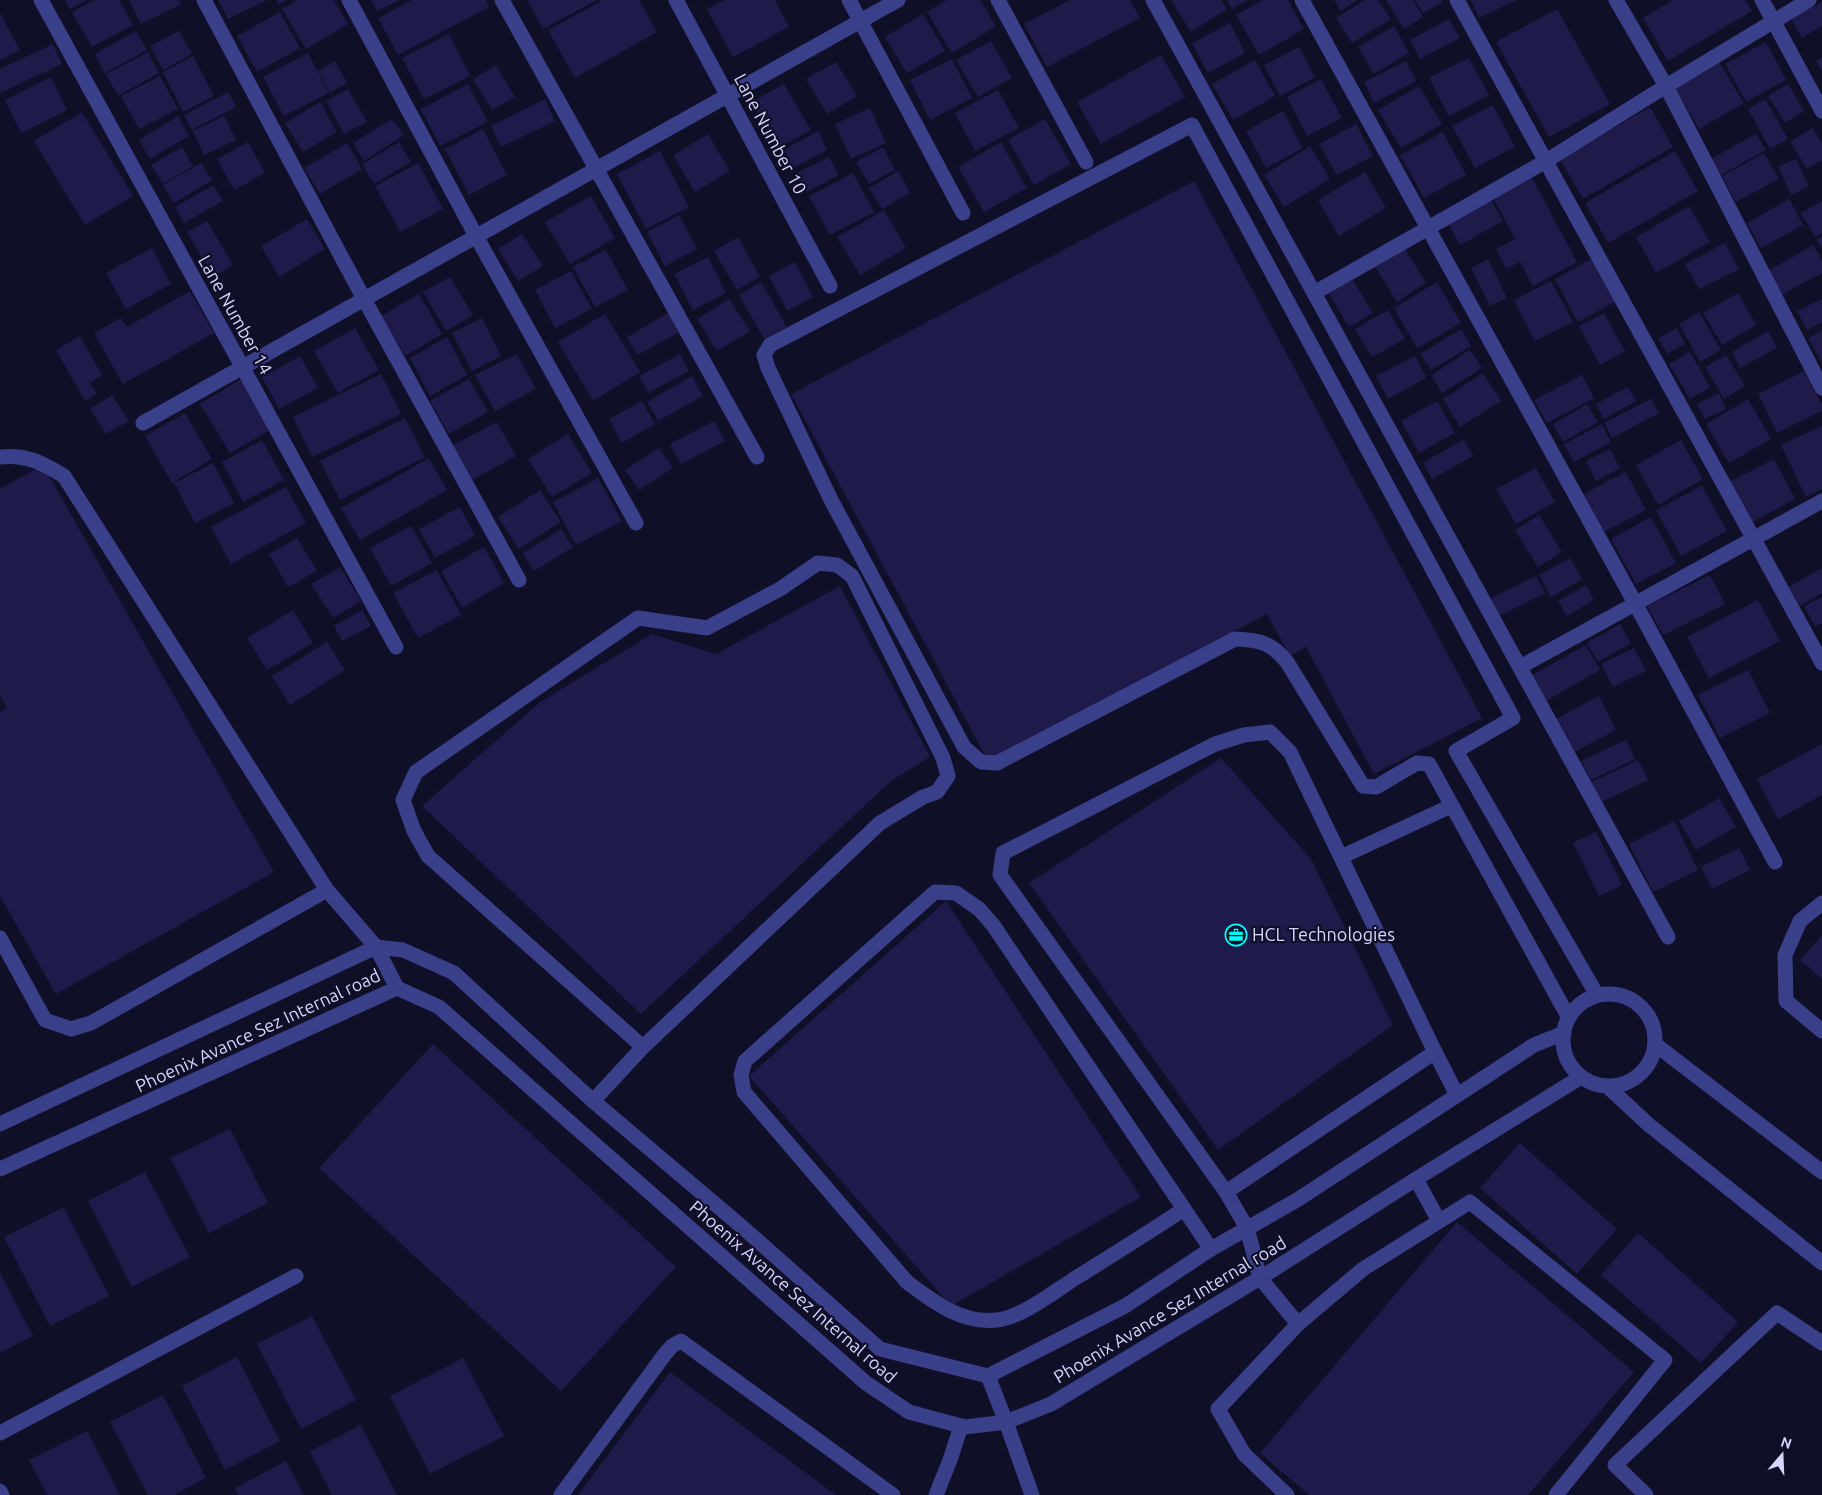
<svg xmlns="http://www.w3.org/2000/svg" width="1822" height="1495" font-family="Ubuntu,sans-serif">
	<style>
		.building { fill: #1e1a4a }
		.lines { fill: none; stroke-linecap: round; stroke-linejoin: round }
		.minor { stroke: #393f88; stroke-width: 15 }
		.labels { text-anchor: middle; stroke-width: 4.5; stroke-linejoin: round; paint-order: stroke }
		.street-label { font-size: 18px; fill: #d6d6ff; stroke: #100f28 }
		.poi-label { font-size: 18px; fill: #d6d6ff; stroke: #100f28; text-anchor: start }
	</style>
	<rect width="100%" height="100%" fill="#100f28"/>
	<g class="building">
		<path d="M65 0H87L70 9Z"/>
		<path d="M94 0H119L133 25 92 47 72 12Z"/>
		<path d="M129 0H179L181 4 141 24Z"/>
		<path d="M218 0H267L228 19Z"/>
		<path d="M276 0H287L279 5Z"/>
		<path d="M298 0H334L348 24 306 49 282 9Z"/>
		<path d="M371 0H400L377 11Z"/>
		<path d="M412 0H486L489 7 398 55 378 18Z"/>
		<path d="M527 0H597L543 29Z"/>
		<path d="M603 0H639L657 32 575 78 548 30Z"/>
		<path d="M724 0H775L789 27 733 57 707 9Z"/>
		<path d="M946 0H980L996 26 952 53 927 12Z"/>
		<path d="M1070 0H1130L1140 18 1047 67 1024 24Z"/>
		<path d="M1171 0H1222L1227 9 1191 32Z"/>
		<path d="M1227 0H1248L1232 9Z"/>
		<path d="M1263 0H1288L1304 29 1259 55 1236 15Z"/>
		<path d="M1334 0H1357L1341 11Z"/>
		<path d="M1365 0H1378L1391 19 1352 43 1336 18Z"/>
		<path d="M1386 0H1413L1423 17 1404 29Z"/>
		<path d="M1415 0H1442L1443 2 1423 13Z"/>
		<path d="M1471 0H1517L1479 18Z"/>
		<path d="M1673 0H1745L1752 11 1668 61 1643 18Z"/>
		<path d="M1822 2V26L1802 38 1791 19Z"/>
		<path d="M1557 9 1610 104 1549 137 1496 42Z"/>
		<path d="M280 12 300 48 257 72 237 36Z"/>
		<path d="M0 13 20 50 0 60Z"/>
		<path d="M923 14 945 51 907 73 885 37Z"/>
		<path d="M1449 19 1460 38 1420 59 1410 40Z"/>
		<path d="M1230 23 1245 53 1208 73 1192 43Z"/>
		<path d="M1394 26 1409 53 1374 74 1358 47Z"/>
		<path d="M136 31 147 50 105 73 95 54Z"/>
		<path d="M179 31 192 54 163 70 150 46Z"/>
		<path d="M449 34 470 76 424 99 402 58Z"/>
		<path d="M991 41 1012 78 978 97 956 60Z"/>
		<path d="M1766 42 1786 80 1746 102 1725 64Z"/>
		<path d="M53 44 62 64 0 93V69Z"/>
		<path d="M1299 47 1315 77 1280 96 1264 65Z"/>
		<path d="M148 52 159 73 118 96 106 74Z"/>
		<path d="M308 53 329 93 284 116 263 77Z"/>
		<path d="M1161 55 1185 97 1101 144 1077 102Z"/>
		<path d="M193 56 214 96 183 112 163 72Z"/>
		<path d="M1822 57V71L1816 61Z"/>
		<path d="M1469 58 1489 95 1449 116 1429 78Z"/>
		<path d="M952 59 972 98 930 120 910 80Z"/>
		<path d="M1255 60 1275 96 1233 120 1212 84Z"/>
		<path d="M335 61 347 83 330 93 318 71Z"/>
		<path d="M1406 61 1416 81 1374 103 1364 82Z"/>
		<path d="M836 62 857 96 827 114 806 79Z"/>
		<path d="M1719 62 1744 103 1699 129 1675 88Z"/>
		<path d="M496 65 515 97 492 110 473 79Z"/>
		<path d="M160 76 178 109 139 129 121 96Z"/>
		<path d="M51 77 67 110 21 133 5 100Z"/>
		<path d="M1321 79 1342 118 1307 136 1287 97Z"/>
		<path d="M468 84 488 122 440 146 421 109Z"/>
		<path d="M784 84 811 130 777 149 751 102Z"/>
		<path d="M1788 84 1804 111 1785 123 1768 96Z"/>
		<path d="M1419 86 1442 124 1401 148 1378 110Z"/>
		<path d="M348 89 367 122 344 134 326 101Z"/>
		<path d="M998 90 1019 128 975 151 955 113Z"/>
		<path d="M228 92 236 107 192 130 184 115Z"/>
		<path d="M545 99 555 121 501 147 491 126Z"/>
		<path d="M1765 99 1788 139 1770 149 1748 109Z"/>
		<path d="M320 102 337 132 303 152 285 123Z"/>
		<path d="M1493 105 1515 147 1475 168 1452 126Z"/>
		<path d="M1650 107 1673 147 1583 199 1560 159Z"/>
		<path d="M870 108 886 143 851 159 835 124Z"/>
		<path d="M1283 111 1303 148 1266 168 1246 131Z"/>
		<path d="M82 112 133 196 85 225 34 141Z"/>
		<path d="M178 116 189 136 150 159 139 140Z"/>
		<path d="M224 116 236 140 204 155 193 131Z"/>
		<path d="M392 119 404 135 364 161 353 143Z"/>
		<path d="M1045 119 1071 164 1034 185 1008 140Z"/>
		<path d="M1356 124 1373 156 1337 175 1319 144Z"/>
		<path d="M1812 128 1822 143V160L1807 169 1790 142Z"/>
		<path d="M483 129 507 175 469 195 445 149Z"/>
		<path d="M818 131 827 150 793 168 784 150Z"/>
		<path d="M1443 132 1466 175 1424 198 1400 155Z"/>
		<path d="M708 134 730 171 695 192 673 155Z"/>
		<path d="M1756 134 1766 150 1719 176 1709 160Z"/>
		<path d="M248 142 265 173 234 190 217 159Z"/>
		<path d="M399 142 411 162 374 184 362 164Z"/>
		<path d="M1001 142 1027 188 984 212 958 167Z"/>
		<path d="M347 143 362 169 320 194 304 168Z"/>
		<path d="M1310 146 1330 179 1284 207 1264 175Z"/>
		<path d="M182 147 193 166 163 184 151 165Z"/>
		<path d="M883 147 895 170 869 184 856 162Z"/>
		<path d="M660 151 689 207 646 229 617 174Z"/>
		<path d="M1675 151 1698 191 1608 243 1585 203Z"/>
		<path d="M1764 153 1779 179 1736 202 1722 176Z"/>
		<path d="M829 157 839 175 804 193 794 174Z"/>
		<path d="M1796 159 1809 186 1791 195 1778 167Z"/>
		<path d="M201 163 212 180 174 203 163 185Z"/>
		<path d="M418 163 443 209 400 232 375 186Z"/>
		<path d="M898 171 910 193 882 209 869 188Z"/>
		<path d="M1365 172 1386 208 1339 236 1318 200Z"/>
		<path d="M853 173 874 212 830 235 809 196Z"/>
		<path d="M1531 176 1577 262 1533 286 1520 262 1506 269 1496 249 1515 239 1492 196Z"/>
		<path d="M1194 181 1482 718 1374 774 1306 647 1290 656 1267 614 988 761 791 394Z"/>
		<path d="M213 185 223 201 184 223 175 207Z"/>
		<path d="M591 196 615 238 570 264 545 222Z"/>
		<path d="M1490 199 1503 221 1460 245 1447 222Z"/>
		<path d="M1789 199 1803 225 1761 248 1747 223Z"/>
		<path d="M1822 201V233L1815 237 1801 213Z"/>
		<path d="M1689 206 1710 242 1656 273 1636 237Z"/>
		<path d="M884 210 906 248 860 275 837 237Z"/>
		<path d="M679 215 697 249 665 266 647 232Z"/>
		<path d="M307 219 325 249 279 277 261 246Z"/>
		<path d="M207 221 233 265 213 277 187 232Z"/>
		<path d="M522 234 543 266 518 281 498 249Z"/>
		<path d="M1822 236V249L1816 239Z"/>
		<path d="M738 237 760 277 737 290 714 251Z"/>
		<path d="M1725 243 1739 269 1699 289 1685 264Z"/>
		<path d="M1813 245 1822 260V273L1781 295 1768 271Z"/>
		<path d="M1403 246 1426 283 1397 302 1374 265Z"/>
		<path d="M152 248 171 284 126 309 106 273Z"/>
		<path d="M606 250 628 290 595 307 573 267Z"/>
		<path d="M708 257 726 293 693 310 674 274Z"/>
		<path d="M1488 259 1507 298 1490 306 1471 268Z"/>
		<path d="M1591 259 1615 302 1578 322 1555 279Z"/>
		<path d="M795 262 813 297 787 311 769 276Z"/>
		<path d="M571 271 592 309 555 328 535 290Z"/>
		<path d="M1349 274 1373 313 1349 327 1326 289Z"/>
		<path d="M450 277 473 315 446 331 423 292Z"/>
		<path d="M1551 281 1573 322 1535 341 1514 300Z"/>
		<path d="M761 282 787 327 764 339 739 295Z"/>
		<path d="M1437 282 1461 323 1417 348 1394 308Z"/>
		<path d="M190 291 214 333 123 384 94 333 121 318 127 327Z"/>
		<path d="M1738 293 1756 325 1722 345 1703 313Z"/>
		<path d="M419 294 442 334 405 356 381 316Z"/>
		<path d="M729 299 750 331 717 351 697 319Z"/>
		<path d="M1822 299V322L1807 330 1797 311Z"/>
		<path d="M1388 310 1405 339 1372 357 1355 329Z"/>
		<path d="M670 312 681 331 638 355 627 337Z"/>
		<path d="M1699 312 1721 350 1700 362 1679 324Z"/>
		<path d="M1604 313 1625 351 1600 365 1579 326Z"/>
		<path d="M605 314 640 372 593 401 558 342Z"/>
		<path d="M482 318 501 356 472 371 452 333Z"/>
		<path d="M355 328 379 370 338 393 314 351Z"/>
		<path d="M1677 328 1685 344 1667 354 1658 338Z"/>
		<path d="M1461 329 1471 346 1431 370 1420 354Z"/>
		<path d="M1822 330V362L1808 338Z"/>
		<path d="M1768 331 1777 348 1740 368 1732 352Z"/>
		<path d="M80 336 102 375 90 383 97 394 85 401 56 350Z"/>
		<path d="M447 337 467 375 430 396 410 358Z"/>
		<path d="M1470 350 1482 368 1442 393 1431 375Z"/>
		<path d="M1690 352 1710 387 1690 399 1669 364Z"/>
		<path d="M517 354 536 389 495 411 475 375Z"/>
		<path d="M680 354 689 371 648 393 639 376Z"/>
		<path d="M1726 355 1745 386 1724 399 1705 367Z"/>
		<path d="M300 356 318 388 279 409 262 377Z"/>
		<path d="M1415 356 1426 378 1388 399 1376 376Z"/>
		<path d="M1804 371 1822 405V411L1777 433 1758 394Z"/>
		<path d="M1483 373 1501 401 1460 427 1443 399Z"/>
		<path d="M381 374 401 414 312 457 293 417Z"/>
		<path d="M1582 375 1594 398 1547 423 1534 400Z"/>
		<path d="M692 376 703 396 658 421 647 402Z"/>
		<path d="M241 379 272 429 230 453 200 404Z"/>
		<path d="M469 379 488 412 449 434 430 401Z"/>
		<path d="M1628 387 1636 401 1604 419 1596 404Z"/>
		<path d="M1719 393 1726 409 1705 419 1697 404Z"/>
		<path d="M112 395 129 421 106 434 90 409Z"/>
		<path d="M1651 399 1659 413 1612 438 1604 423Z"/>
		<path d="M1748 399 1771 439 1729 463 1706 424Z"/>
		<path d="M642 401 655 424 622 443 609 419Z"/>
		<path d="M1437 401 1455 433 1419 453 1401 421Z"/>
		<path d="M1587 404 1598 422 1563 442 1553 424Z"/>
		<path d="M185 413 212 459 172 483 145 436Z"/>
		<path d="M405 418 425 457 340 500 320 461Z"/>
		<path d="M714 421 725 441 681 464 670 444Z"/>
		<path d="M497 422 516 456 472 480 453 445Z"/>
		<path d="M1602 424 1611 442 1574 462 1564 444Z"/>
		<path d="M1822 426V489L1806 497 1781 445Z"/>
		<path d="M568 434 592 473 552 497 528 459Z"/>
		<path d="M1464 439 1473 456 1432 479 1423 463Z"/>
		<path d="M262 440 284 480 243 502 222 462Z"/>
		<path d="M1681 440 1703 479 1658 505 1636 465Z"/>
		<path d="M659 448 673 468 639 490 625 470Z"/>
		<path d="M1610 449 1620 468 1596 481 1586 461Z"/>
		<path d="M429 458 447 490 360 540 341 508Z"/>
		<path d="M1774 459 1795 499 1751 523 1729 482Z"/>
		<path d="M213 463 234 503 195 523 174 483Z"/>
		<path d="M43 465 274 872 56 994 0 896V712L7 708 0 695V489Z"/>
		<path d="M1536 468 1555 502 1516 524 1496 489Z"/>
		<path d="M1626 472 1646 510 1604 532 1584 494Z"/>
		<path d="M598 478 622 521 576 545 553 502Z"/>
		<path d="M1702 486 1727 531 1681 556 1656 510Z"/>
		<path d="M286 487 306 523 231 564 211 527Z"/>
		<path d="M540 490 561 522 519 549 498 517Z"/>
		<path d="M460 507 475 536 435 558 419 529Z"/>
		<path d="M1539 515 1562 552 1538 567 1515 530Z"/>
		<path d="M1651 517 1676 563 1636 584 1611 539Z"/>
		<path d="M411 526 432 563 391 586 370 548Z"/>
		<path d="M561 529 573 547 534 571 523 553Z"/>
		<path d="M297 538 317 571 288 587 269 554Z"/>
		<path d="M484 547 504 583 462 608 441 571Z"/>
		<path d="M1570 558 1582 579 1551 597 1539 575Z"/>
		<path d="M340 567 361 601 333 618 311 584Z"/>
		<path d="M1822 568V593L1800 606 1789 587Z"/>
		<path d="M437 570 461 615 418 638 393 593Z"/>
		<path d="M1710 575 1725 604 1663 635 1647 606Z"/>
		<path d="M1536 576 1545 593 1497 617 1489 599Z"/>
		<path d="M1586 585 1594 600 1567 616 1558 601Z"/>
		<path d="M840 586 930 757 891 781 641 1014 422 806 540 702 652 634 716 654Z"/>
		<path d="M1822 597V623L1815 626 1804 606Z"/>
		<path d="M1758 600 1780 641 1709 678 1687 637Z"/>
		<path d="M293 610 313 643 267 670 247 638Z"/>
		<path d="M362 610 371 626 342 641 334 626Z"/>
		<path d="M1620 624 1631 643 1598 662 1587 643Z"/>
		<path d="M327 642 345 670 290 705 272 676Z"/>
		<path d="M1586 645 1600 670 1546 701 1532 675Z"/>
		<path d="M1634 648 1646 671 1613 687 1601 664Z"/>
		<path d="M1748 670 1770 713 1720 738 1698 695Z"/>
		<path d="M1599 696 1616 730 1575 752 1556 719Z"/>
		<path d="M1626 740 1635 759 1591 780 1581 761Z"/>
		<path d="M1822 744V795L1778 819 1757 779Z"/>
		<path d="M1221 758 1311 859 1393 1025 1218 1150 1029 883Z"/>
		<path d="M1638 760 1648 780 1601 802 1592 782Z"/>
		<path d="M1719 798 1736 827 1696 850 1679 821Z"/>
		<path d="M1674 821 1698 870 1653 892 1629 844Z"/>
		<path d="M1596 832 1622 885 1599 896 1573 843Z"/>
		<path d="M1739 848 1750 870 1712 889 1701 867Z"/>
		<path d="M946 901 1141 1197 951 1306 749 1076Z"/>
		<path d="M1822 935V979L1800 960Z"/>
		<path d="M433 1044 676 1267 561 1391 319 1168Z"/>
		<path d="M230 1129 268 1203 209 1233 170 1158Z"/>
		<path d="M1520 1143 1617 1229 1577 1274 1480 1188Z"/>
		<path d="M145 1172 190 1257 132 1287 88 1201Z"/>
		<path d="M64 1207 109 1296 50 1326 4 1237Z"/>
		<path d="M1457 1222 1634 1372 1528 1495H1309L1260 1453Z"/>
		<path d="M1638 1233 1738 1322 1701 1363 1601 1275Z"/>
		<path d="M0 1273 33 1336 0 1353Z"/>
		<path d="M312 1316 356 1400 301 1429 257 1344Z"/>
		<path d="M237 1357 280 1441 225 1470 182 1386Z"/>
		<path d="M463 1358 504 1436 430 1474 390 1396Z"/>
		<path d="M670 1372 836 1495H578Z"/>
		<path d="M163 1395 206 1478 174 1495H148L110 1422Z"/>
		<path d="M361 1425 397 1495H332L310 1451Z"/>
		<path d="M87 1431 120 1495H47L29 1460Z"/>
		<path d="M286 1461 304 1495H238L235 1488Z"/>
	</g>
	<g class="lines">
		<g class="minor">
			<path d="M41 0 396 647"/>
			<path d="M204 0 364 299 519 580"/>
			<path d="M349 0 476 236 636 523"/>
			<path d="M502 0 757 457"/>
			<path d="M676 0 830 286"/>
			<path d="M849 0 963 213"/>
			<path d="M998 0 1086 162"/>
			<path d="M1153 0 1668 937"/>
			<path d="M1302 0 1635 603 1775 862"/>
			<path d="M1457 0 1822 663"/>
			<path d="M1616 0 1666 86 1822 388"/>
			<path d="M1762 0 1822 111"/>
			<path d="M1314 293 1546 161 1666 86 1809 0"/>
			<path d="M143 423 898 0"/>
			<path d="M0 457C27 454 42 463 64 476L327 890 376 947 397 988"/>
			<path d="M1520 667 1822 501"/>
			<path d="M1341 857 1451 806"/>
			<path d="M1822 903 1800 921 1785 955 1786 1001 1822 1031"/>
			<path d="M0 938 45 1020 71 1029 91 1023 327 890"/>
			<circle cx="1609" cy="1040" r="46"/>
			<path d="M1569 1018 1429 764 1417 763 1376 787 1363 786 1287 662C1271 642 1259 640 1235 639L997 763 981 762 964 747 831 500 768 368 764 355 770 345 1192 125 1513 718 1456 751 1597 995"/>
			<path d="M1656 1045 1822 1172"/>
			<path d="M1435 1052 1457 1095"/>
			<path d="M1608 1087 1649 1125 1822 1263"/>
			<path d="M593 1101 643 1047 880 823 923 797 937 792 948 776 943 758 852 576 837 565 818 563 780 589 707 628 638 618 416 772 403 800 414 831 428 856 643 1047"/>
			<path d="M0 1124 376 947 403 950 454 973 593 1101 741 1226 880 1349 988 1376 1125 1306 1211 1249 1297 1200 1534 1045 1564 1033"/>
			<path d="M0 1169 397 988 439 1007 866 1383 909 1412 965 1427 1006 1422 1051 1404 1260 1278 1416 1179 1581 1077"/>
			<path d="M1416 1179 1439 1221"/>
			<path d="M1226 1192 1435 1052 1290 752 1270 732 1244 735 1215 744 1003 853 1000 875 1226 1192 1247 1228 1260 1278 1298 1324 1363 1269 1470 1202 1665 1360 1556 1495"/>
			<path d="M1184 1209C1148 1233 1111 1256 1074 1279 1054 1292 1020 1318 997 1320 961 1324 934 1302 907 1282L744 1092 741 1075 745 1061 935 892 956 893 979 909 993 925 1211 1249"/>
			<path d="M988 1376 1006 1422 1032 1495"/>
			<path d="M0 1433 296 1276"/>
			<path d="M0 1491 2 1495"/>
			<path d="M561 1495 665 1354 672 1346 681 1341 893 1495"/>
			<path d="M936 1495 950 1460 961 1426"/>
			<path d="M1287 1495 1244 1454 1218 1409 1298 1324"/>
			<path d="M1646 1495 1615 1465 1777 1313 1822 1343"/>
		</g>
	</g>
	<defs>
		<g id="office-ring" transform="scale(1.125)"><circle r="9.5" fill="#100f28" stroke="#02fffa" stroke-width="1.5"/><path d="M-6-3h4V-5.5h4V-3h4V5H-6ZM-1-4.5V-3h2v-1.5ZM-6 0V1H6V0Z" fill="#02fffa"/></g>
	</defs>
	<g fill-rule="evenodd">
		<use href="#office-ring" x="1236" y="935"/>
	</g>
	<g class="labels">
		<g class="street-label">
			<text transform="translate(770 134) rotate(62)" y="6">Lane Number 10</text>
			<text transform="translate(235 315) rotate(61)" y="6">Lane Number 14</text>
			<text transform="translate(258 1031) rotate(-25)" y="6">Phoenix Avance Sez Internal road</text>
			<text transform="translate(793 1292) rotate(41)" y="6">Phoenix Avance Sez Internal road</text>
			<text transform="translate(1170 1310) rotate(-31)" y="6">Phoenix Avance Sez Internal road</text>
		</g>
		<g class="poi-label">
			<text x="1252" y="941">HCL Technologies</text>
		</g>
	</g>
	<g transform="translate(1782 1455) rotate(19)" stroke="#100f28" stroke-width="4" paint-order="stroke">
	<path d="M0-4L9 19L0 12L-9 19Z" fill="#d6d6ff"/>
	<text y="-8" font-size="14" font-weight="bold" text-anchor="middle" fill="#d6d6ff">N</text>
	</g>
</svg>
